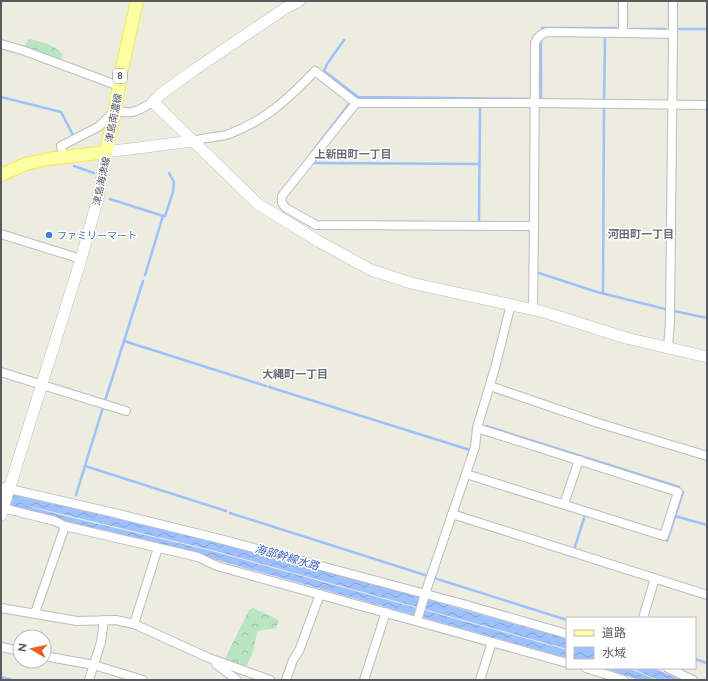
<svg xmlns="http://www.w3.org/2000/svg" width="708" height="681" font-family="Raleway,'Noto Sans JP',sans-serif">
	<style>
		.forest { fill: url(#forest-crowns) }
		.water { fill: url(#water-waves) }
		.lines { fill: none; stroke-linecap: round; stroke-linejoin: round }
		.stream { stroke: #9dc1ff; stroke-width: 2.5 }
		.street-casing { stroke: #babcc2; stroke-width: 10 }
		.secondary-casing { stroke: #bcbec6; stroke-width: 12 }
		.primary-casing { stroke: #f6e84f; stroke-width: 14 }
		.street { stroke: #fff; stroke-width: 8 }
		.secondary { stroke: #fff; stroke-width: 11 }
		.primary { stroke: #fcffa2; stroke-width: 12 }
		.shop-dot { fill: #3f7fe0; stroke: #fff; stroke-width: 1.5 }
		.labels { text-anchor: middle; stroke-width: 3; stroke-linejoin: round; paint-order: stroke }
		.shield { fill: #fff; stroke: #8a8c90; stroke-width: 1 }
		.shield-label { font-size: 9px; font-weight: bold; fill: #585b61 }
		.street-label { font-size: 10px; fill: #585b61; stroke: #fff }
		.shop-label { font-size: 10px; fill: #366cbe; stroke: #fff; text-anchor: start }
		.neighbourhood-label { font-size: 11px; font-weight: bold; fill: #696c73; stroke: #fff }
		.water-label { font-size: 11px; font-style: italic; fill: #3c64c6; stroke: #fff }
	</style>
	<defs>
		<pattern id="forest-crowns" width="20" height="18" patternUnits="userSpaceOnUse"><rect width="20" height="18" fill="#bae5c3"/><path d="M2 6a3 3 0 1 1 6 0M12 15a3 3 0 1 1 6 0" fill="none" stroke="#9abda2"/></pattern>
		<pattern id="water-waves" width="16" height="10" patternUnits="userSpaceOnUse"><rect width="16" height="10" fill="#9dc1ff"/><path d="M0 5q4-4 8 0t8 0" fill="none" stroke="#83a0d2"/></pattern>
	</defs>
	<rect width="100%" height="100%" fill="#ececdf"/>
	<g class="forest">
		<path d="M29 39C42 42 54 44 63 55L60 61 24 48Z"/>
		<path d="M253 608 275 618 279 621 276 628C269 631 263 628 257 632L253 652 245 669 224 661 249 610Z"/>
	</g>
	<g class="water">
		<path d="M1 492C72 509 144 523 215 542 333 572 450 606 567 639V649L212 550 16 503 65 516 212 551 567 650V658L210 558 203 554 64 522 58 518 1 505Z"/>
		<path d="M604 668H628L657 680H639Z"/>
		<path d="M631 668H654L681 680H659Z"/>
	</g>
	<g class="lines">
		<g class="stream">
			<path d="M619 25V1"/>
			<path d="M669 25V1"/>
			<path d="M542 28H616"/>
			<path d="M630 29H665"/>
			<path d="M679 29H707"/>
			<path d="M541 39V98"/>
			<path d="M344 40 327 64 324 71 358 97 529 99"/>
			<path d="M1 97 61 112 73 135"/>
			<path d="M604 100 605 38"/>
			<path d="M313 151 349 104"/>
			<path d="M314 163 479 164"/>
			<path d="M74 166 94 173"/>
			<path d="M110 199 163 216 145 275"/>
			<path d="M163 216H165L173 192 174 182 169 173"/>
			<path d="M479 221 480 107"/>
			<path d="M539 273 597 292 665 309"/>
			<path d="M143 281 124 341 266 386"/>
			<path d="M603 293 604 109"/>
			<path d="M674 311 707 318"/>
			<path d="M269 387 470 450 468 456"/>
			<path d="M105 401 124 341"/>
			<path d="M486 426 679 487"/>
			<path d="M85 466 226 511"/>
			<path d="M76 495 103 407"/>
			<path d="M230 513 425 575"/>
			<path d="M675 516 707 525"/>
			<path d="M667 541 683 492"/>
			<path d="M574 550 585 515"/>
			<path d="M434 578 567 620"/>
			<path d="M695 659 707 663"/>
			<path d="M1 677 12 680"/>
		</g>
		<g class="street-casing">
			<g id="street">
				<path d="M623 33 673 34V1"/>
				<path d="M1 44 22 50 119 86"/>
				<path d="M356 103 282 196C281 202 282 204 286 208L316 225 534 226 535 43C538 36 541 34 547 32L623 33V1"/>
				<path d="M193 141C205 137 217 138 229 134 265 121 289 98 315 71L356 103H536L707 105"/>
				<path d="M63 157 61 146 98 127 115 111C134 114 136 112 153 102"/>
				<path d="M1 234 81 259"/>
				<path d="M533 309 534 226"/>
				<path d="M668 347 670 322 673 34"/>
				<path d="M1 372 126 411"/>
				<path d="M490 386 598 423 707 456"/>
				<path d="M466 474 664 536 678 492 477 428"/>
				<path d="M1 487 110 512 220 539 463 604 567 634"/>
				<path d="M564 504 579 460"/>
				<path d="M3 508 55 521 65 526 198 557 217 566 567 663"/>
				<path d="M452 514 707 595"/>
				<path d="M1 608 77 621 116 620 134 624 209 658 270 680"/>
				<path d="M35 613 65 526"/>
				<path d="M643 618 655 578"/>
				<path d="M417 621 425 594 475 447 477 428 495 368 511 304"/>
				<path d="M134 624 158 548"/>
				<path d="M1 647 20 651"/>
				<path d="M44 656 94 665 143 680"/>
				<path d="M216 664 237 680"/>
				<path d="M586 668 624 680"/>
				<path d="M668 668 693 680"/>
				<path d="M89 680 101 642 104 620"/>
				<path d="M286 680 293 660 299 651 320 594"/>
				<path d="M364 680 386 612"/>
				<path d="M480 680 492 642"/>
			</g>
		</g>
		<g class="secondary-casing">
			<g id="secondary">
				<path d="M299 1 284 9 194 70 161 94 153 102 258 204 318 241 371 270 411 283 544 312 626 338 707 357"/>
				<path d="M1 515 81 259 98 198 106 152 193 141"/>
			</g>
		</g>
		<g class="primary-casing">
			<path id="primary" d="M1 175 26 164 48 159 106 152 115 111 121 73 137 1"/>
		</g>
		<use href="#street" class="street"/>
		<use href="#secondary" class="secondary"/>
		<use href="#primary" class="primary"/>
	</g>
	<circle class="shop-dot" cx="49" cy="235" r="4"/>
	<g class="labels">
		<rect class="shield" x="113" y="69" width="14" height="14" rx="3"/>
		<g class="shield-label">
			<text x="120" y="79">8</text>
		</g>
		<g class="street-label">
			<text transform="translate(113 118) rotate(-79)" y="4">津島南濃線</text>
			<text transform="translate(101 181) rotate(-78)" y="4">津島海津線</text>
		</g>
		<g class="shop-label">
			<text x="57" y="239">ファミリーマート</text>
		</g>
		<g class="neighbourhood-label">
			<text x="353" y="158">上新田町一丁目</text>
			<text x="641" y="238">河田町一丁目</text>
			<text x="295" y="378">大縄町一丁目</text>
		</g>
		<g class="water-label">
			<text transform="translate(287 557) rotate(16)" y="4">海部幹線水路</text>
		</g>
	</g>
	<rect width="708" height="681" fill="none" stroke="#585b61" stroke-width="4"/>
	<rect x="566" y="617" width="130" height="52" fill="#ffffff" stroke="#bcbdc0"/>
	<rect x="574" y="630" width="20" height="6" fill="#fcffa2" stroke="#bcbdc0"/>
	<text x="602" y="637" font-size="12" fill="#585b61">道路</text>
	<rect x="574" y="647" width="20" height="12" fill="url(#water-waves)" stroke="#bcbdc0"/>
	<text x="602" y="657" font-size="12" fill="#585b61">水域</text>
	<g transform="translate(32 649) rotate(279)"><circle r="19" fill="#ffffff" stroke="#bcbdc0"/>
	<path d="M0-3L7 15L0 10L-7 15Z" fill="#ef5b23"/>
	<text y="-6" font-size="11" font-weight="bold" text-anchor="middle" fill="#585b61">N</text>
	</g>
</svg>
